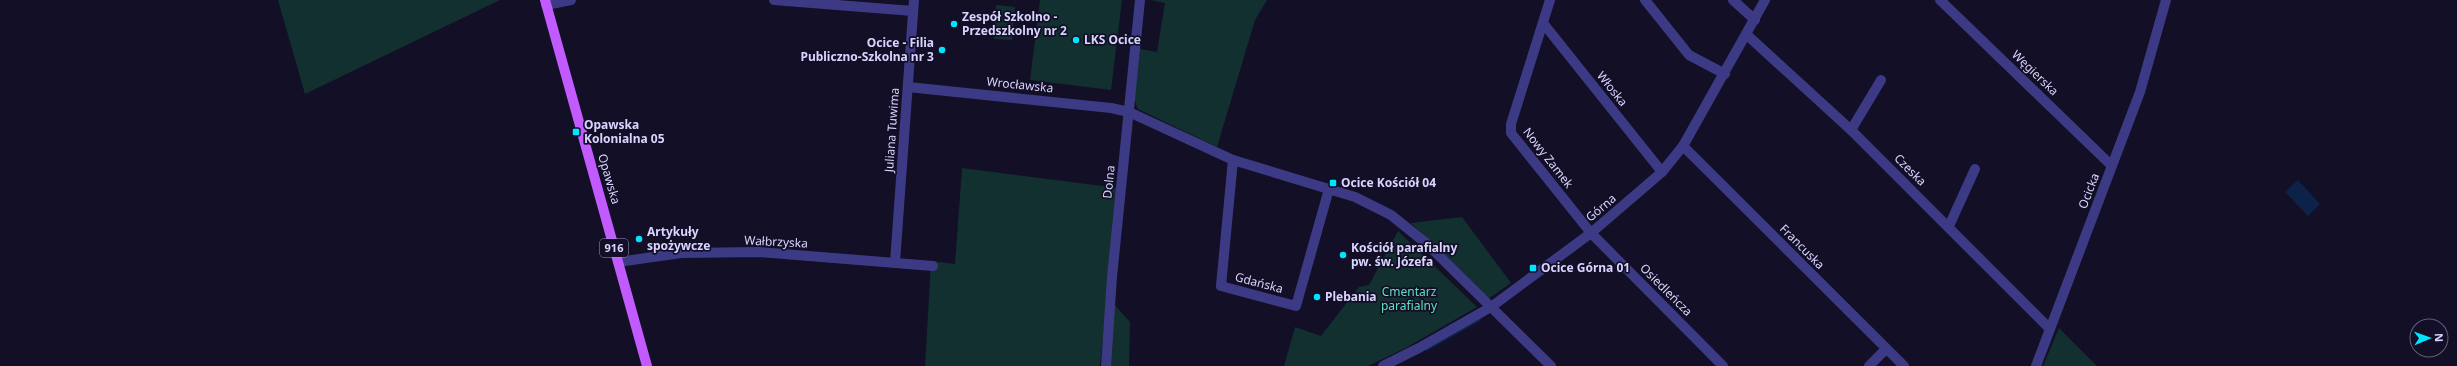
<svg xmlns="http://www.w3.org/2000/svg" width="2457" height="366" font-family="'Noto Sans',sans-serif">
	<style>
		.green { fill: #12302f }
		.water { fill: #0c2248 }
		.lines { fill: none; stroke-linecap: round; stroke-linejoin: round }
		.stream { stroke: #0c2248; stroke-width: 2.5 }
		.minor { stroke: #3d3a85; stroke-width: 10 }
		.major { stroke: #c25bff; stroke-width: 10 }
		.poi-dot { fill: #00e5ff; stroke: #130f26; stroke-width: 1.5 }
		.labels { text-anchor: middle; stroke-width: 3.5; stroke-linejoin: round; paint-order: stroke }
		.shield { fill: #130f26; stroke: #9e99be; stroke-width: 1 }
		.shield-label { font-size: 11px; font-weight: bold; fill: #d9d4ff }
		.poi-label { font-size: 12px; font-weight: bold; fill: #d9d4ff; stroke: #130f26; text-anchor: start }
		.street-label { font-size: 12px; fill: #d9d4ff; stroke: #130f26 }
		.park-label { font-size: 12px; fill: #5fe0c0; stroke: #130f26 }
	</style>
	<rect width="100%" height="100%" fill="#130f26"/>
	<g class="green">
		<path d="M278 0H500L305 94Z"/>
		<path d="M1040 0H1122L1111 90 1030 80Z"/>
		<path d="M1151 0H1267L1255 20 1217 147 1138 109 1134 99 1140 49 1157 52 1165 3Z"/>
		<path d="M996 5 1015 7 1012 40 994 39Z"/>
		<path d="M962 168 1118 188 1100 366H925L931 261 955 264Z"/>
		<path d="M1462 217 1511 283 1488 299 1411 223Z"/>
		<path d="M1398 231 1477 307 1404 349 1368 366H1284L1295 327 1321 336 1359 287 1369 285Z"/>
		<path d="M1113 303 1130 322 1129 366H1110Z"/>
		<path d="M2059 328 2097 366H2043Z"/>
	</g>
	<path class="water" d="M2298 180 2320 204 2308 216 2285 192Z"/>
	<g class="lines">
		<path class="stream" d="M1426 350 1480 320"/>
		<g class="minor">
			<path d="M774 0 913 11"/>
			<path d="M1550 0 1511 124V133L1591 233 1723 366"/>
			<path d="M1645 0 1689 55 1725 74"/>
			<path d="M1733 0 1755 20"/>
			<path d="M1940 0 2112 166"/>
			<path d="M546 5 571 0"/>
			<path d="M1543 23 1662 172"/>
			<path d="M1747 35 1851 130 2050 329"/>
			<path d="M908 87 1111 108 1129 112 1233 160 1355 197 1391 215 1427 244 1551 366"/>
			<path d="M1851 130 1881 80"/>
			<path d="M1683 146 1904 366"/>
			<path d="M1233 160 1221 286 1296 306 1329 189"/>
			<path d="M1949 226 1975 169"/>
			<path d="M618 262 681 253 759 252 933 266"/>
			<path d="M895 262 914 0"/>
			<path d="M1106 366 1112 277 1140 0"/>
			<path d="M1383 366 1419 348 1491 307 1591 233 1662 172 1683 146 1765 0"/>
			<path d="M1869 366 1886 349"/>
			<path d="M2036 366 2140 92 2166 0"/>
		</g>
		<path class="major" d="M545 0 647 366"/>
	</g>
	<g class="poi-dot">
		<circle cx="954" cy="24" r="4"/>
		<circle cx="1076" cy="40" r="4"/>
		<circle cx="942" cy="50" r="4"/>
		<rect x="572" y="128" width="8" height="8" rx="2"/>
		<rect x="1329" y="179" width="8" height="8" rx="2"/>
		<circle cx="639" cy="239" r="4"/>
		<circle cx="1343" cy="255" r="4"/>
		<rect x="1529" y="264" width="8" height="8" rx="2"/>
		<circle cx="1317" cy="297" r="4"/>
	</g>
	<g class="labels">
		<rect class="shield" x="600" y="239" width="28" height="18" rx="3"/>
		<g class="shield-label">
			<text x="614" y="252">916</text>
		</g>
		<g class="poi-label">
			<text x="962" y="21">Zespół Szkolno -<tspan x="962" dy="14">Przedszkolny nr 2</tspan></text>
			<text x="1084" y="44">LKS Ocice</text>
			<text x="934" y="47" text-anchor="end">Ocice - Filia<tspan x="934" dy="14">Publiczno-Szkolna nr 3</tspan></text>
			<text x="584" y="129">Opawska<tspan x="584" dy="14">Kolonialna 05</tspan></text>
			<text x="1341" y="187">Ocice Kościół 04</text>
			<text x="647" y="236">Artykuły<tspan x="647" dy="14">spożywcze</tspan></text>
			<text x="1351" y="252">Kościół parafialny<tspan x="1351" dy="14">pw. św. Józefa</tspan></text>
			<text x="1541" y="272">Ocice Górna 01</text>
			<text x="1325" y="301">Plebania</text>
		</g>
		<g class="street-label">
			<text transform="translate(2035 73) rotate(44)" y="4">Węgierska</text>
			<text transform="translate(1020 85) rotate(6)" y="4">Wrocławska</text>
			<text transform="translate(1612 89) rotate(51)" y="4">Włoska</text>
			<text transform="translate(892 130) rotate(-86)" y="4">Juliana Tuwima</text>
			<text transform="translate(1548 158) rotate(52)" y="4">Nowy Zamek</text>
			<text transform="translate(1910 170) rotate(45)" y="4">Czeska</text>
			<text transform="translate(609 179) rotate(74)" y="4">Opawska</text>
			<text transform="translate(1109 182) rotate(-84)" y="4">Dolna</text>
			<text transform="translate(2089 191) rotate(-69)" y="4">Ocicka</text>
			<text transform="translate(1601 208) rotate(-40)" y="4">Górna</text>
			<text transform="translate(776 242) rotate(3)" y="4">Wałbrzyska</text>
			<text transform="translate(1802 247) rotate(45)" y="4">Francuska</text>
			<text transform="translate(1259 283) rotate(15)" y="4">Gdańska</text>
			<text transform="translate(1666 290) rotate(45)" y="4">Osiedleńcza</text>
		</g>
		<g class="park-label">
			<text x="1409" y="296">Cmentarz<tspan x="1409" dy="14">parafialny</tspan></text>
		</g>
	</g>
	<g transform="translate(2429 338) rotate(88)"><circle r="19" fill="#130f26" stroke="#625e7d"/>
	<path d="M0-3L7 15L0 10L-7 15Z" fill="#00e5ff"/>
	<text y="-6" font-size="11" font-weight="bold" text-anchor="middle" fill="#d9d4ff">N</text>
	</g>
</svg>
